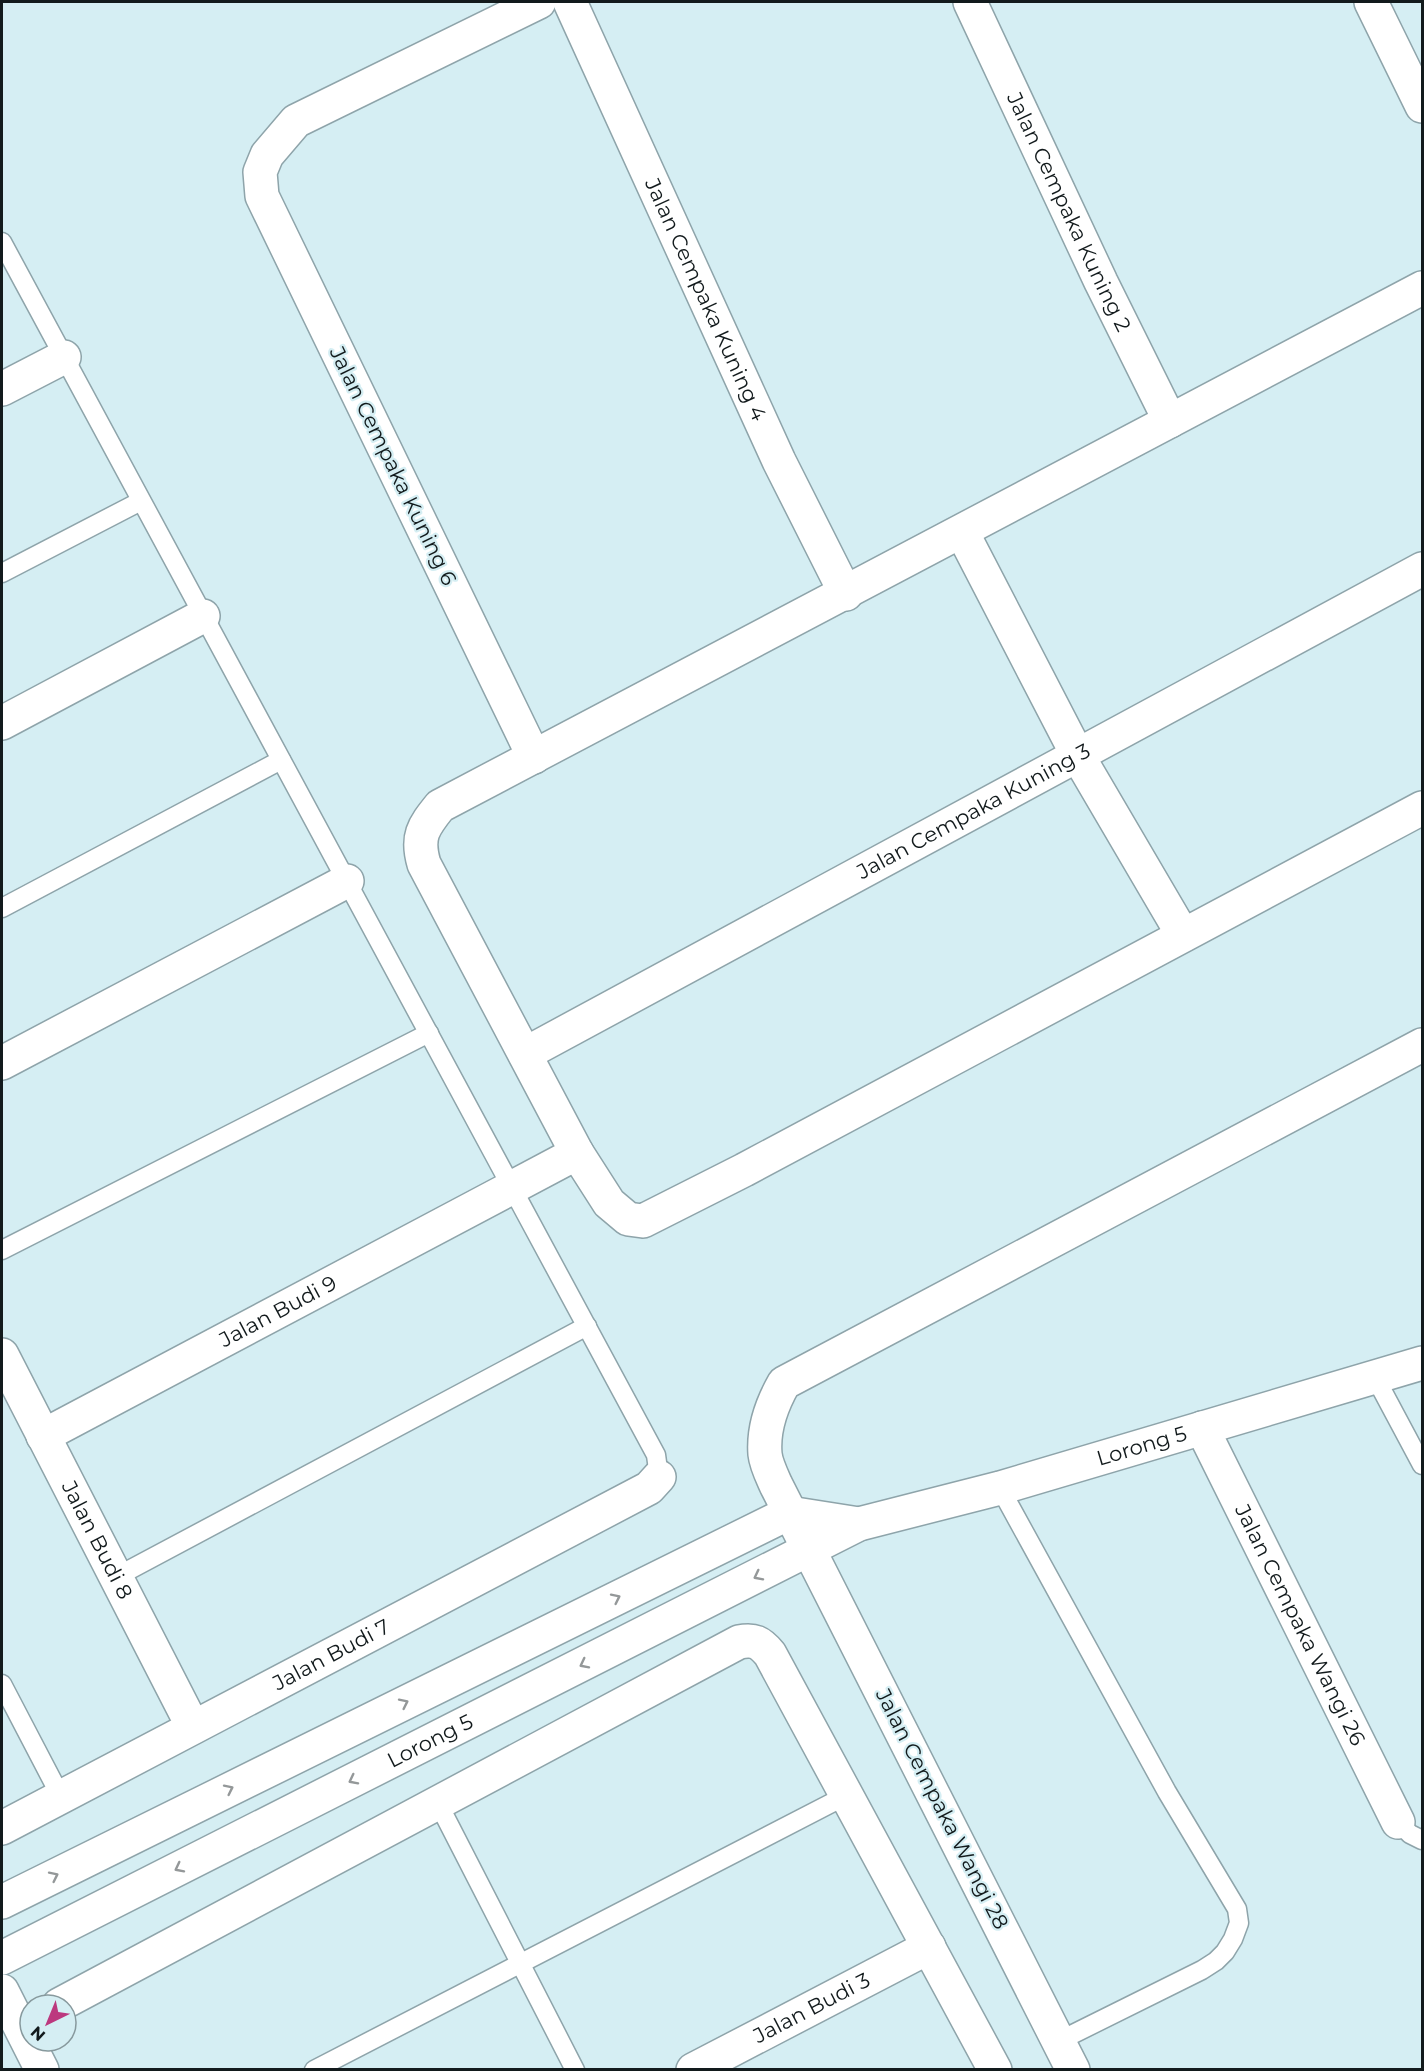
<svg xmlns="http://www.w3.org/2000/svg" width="1424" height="2071" font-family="Montserrat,sans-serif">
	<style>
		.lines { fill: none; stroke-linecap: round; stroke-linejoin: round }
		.service-casing { stroke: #8ea4aa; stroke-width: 21 }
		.minor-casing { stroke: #8ea4aa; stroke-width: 36 }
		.tertiary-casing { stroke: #8ea4aa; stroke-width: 36 }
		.service { stroke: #fff; stroke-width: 18 }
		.minor { stroke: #fff; stroke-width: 33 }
		.tertiary { stroke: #fff; stroke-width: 33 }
		.oneway { stroke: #949899 }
		.labels { text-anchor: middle; stroke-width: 4.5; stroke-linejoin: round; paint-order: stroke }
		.street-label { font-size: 21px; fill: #121a1c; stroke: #d5eef3 }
	</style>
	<rect width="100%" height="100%" fill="#d5eef3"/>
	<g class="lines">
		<g class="service-casing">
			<g id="service">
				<path d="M2 242 656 1455 659 1477"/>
				<path d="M2 573 141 501"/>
				<path d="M2 908 281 760"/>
				<path d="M2 1250 429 1033"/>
				<path d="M1375 1377 1422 1465"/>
				<path d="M1000 1488 1167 1792 1237 1909 1239 1923 1233 1939 1225 1952 1216 1961 1202 1970 1059 2041"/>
				<path d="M116 1577 587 1326"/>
				<path d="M2 1684 61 1797"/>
				<path d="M438 1803 575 2070"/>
				<path d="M1398 1822 1410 1834 1422 1840"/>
				<path d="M314 2070 847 1795"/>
			</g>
		</g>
		<g class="minor-casing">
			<g id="minor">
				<path id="s1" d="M570 2 779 461 846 594"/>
				<path id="s2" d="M970 2 1101 282 1170 421"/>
				<path d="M1371 2 1422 106"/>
				<path d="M1422 288 440 806C423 827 416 837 424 864L577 1153 609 1203 628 1219 643 1221 744 1170 1422 808"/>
				<path d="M2 389 64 357"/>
				<path d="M962 532 1078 756 1183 935"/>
				<path d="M2 723 203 616"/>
				<path d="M534 757 262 196 260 172 267 155 296 121 539 2"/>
				<path id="s3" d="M525 1054 1422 569"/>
				<path d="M2 1063 347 881"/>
				<path id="s4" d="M2 1355 193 1727"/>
				<path id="s5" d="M1202 1428 1398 1822"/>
				<path id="s6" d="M43 1436 577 1153"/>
				<path id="s7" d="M2 1828 649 1488 659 1477"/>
				<path d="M2 1991 42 2070"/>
				<path d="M59 2005 739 1642C754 1639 760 1642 770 1654L995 2070"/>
				<path id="s8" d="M693 2070 929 1947"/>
				<path d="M1073 2070 776 1485C772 1476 766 1464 765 1454 763 1429 772 1404 784 1383L1422 1045"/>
			</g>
		</g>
		<g class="tertiary-casing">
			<g id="tertiary">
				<path d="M2 1902 789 1513 859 1524"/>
				<path id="s9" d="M2 1958 859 1524 1000 1488 1422 1363"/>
			</g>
		</g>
		<use href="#service" class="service"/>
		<use href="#minor" class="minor"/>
		<use href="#tertiary" class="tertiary"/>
	</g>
	<defs><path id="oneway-chevron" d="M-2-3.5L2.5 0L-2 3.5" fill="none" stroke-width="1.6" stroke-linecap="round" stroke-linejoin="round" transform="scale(1.5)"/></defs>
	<g class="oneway">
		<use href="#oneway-chevron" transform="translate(758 1576) rotate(153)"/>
		<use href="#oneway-chevron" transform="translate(616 1598) rotate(-26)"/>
		<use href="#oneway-chevron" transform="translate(584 1664) rotate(153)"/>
		<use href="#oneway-chevron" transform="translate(404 1703) rotate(-26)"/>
		<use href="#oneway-chevron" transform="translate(353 1780) rotate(153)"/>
		<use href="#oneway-chevron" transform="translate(229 1789) rotate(-26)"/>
		<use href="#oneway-chevron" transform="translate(179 1868) rotate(153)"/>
		<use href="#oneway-chevron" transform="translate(54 1876) rotate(-26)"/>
	</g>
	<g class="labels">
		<g class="street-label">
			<text dy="7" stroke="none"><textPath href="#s2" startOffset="232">Jalan Cempaka Kuning 2</textPath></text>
			<text dy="7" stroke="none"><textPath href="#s1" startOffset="327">Jalan Cempaka Kuning 4</textPath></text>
			<text transform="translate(393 466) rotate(64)" y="7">Jalan Cempaka Kuning 6</text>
			<text dy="7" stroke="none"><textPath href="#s3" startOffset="510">Jalan Cempaka Kuning 3</textPath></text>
			<text dy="7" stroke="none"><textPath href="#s6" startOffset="266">Jalan Budi 9</textPath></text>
			<text dy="7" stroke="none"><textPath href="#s9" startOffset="1254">Lorong 5</textPath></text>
			<text dy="7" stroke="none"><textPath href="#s4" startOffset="208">Jalan Budi 8</textPath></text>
			<text dy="7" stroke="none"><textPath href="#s5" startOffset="220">Jalan Cempaka Wangi 26</textPath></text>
			<text dy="7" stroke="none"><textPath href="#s7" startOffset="372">Jalan Budi 7</textPath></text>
			<text dy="7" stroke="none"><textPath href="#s9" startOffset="480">Lorong 5</textPath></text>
			<text transform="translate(942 1809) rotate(63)" y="7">Jalan Cempaka Wangi 28</text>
			<text dy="7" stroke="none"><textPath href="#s8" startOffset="134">Jalan Budi 3</textPath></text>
		</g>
	</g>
	<rect width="1424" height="2071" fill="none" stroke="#121a1c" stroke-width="6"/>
	<g transform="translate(48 2023) rotate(223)"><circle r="28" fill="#d5eef3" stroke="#87999d" stroke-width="1.5"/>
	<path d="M0-4.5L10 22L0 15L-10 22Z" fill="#bc387e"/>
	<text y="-9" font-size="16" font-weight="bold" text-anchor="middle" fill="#121a1c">N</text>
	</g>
</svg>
